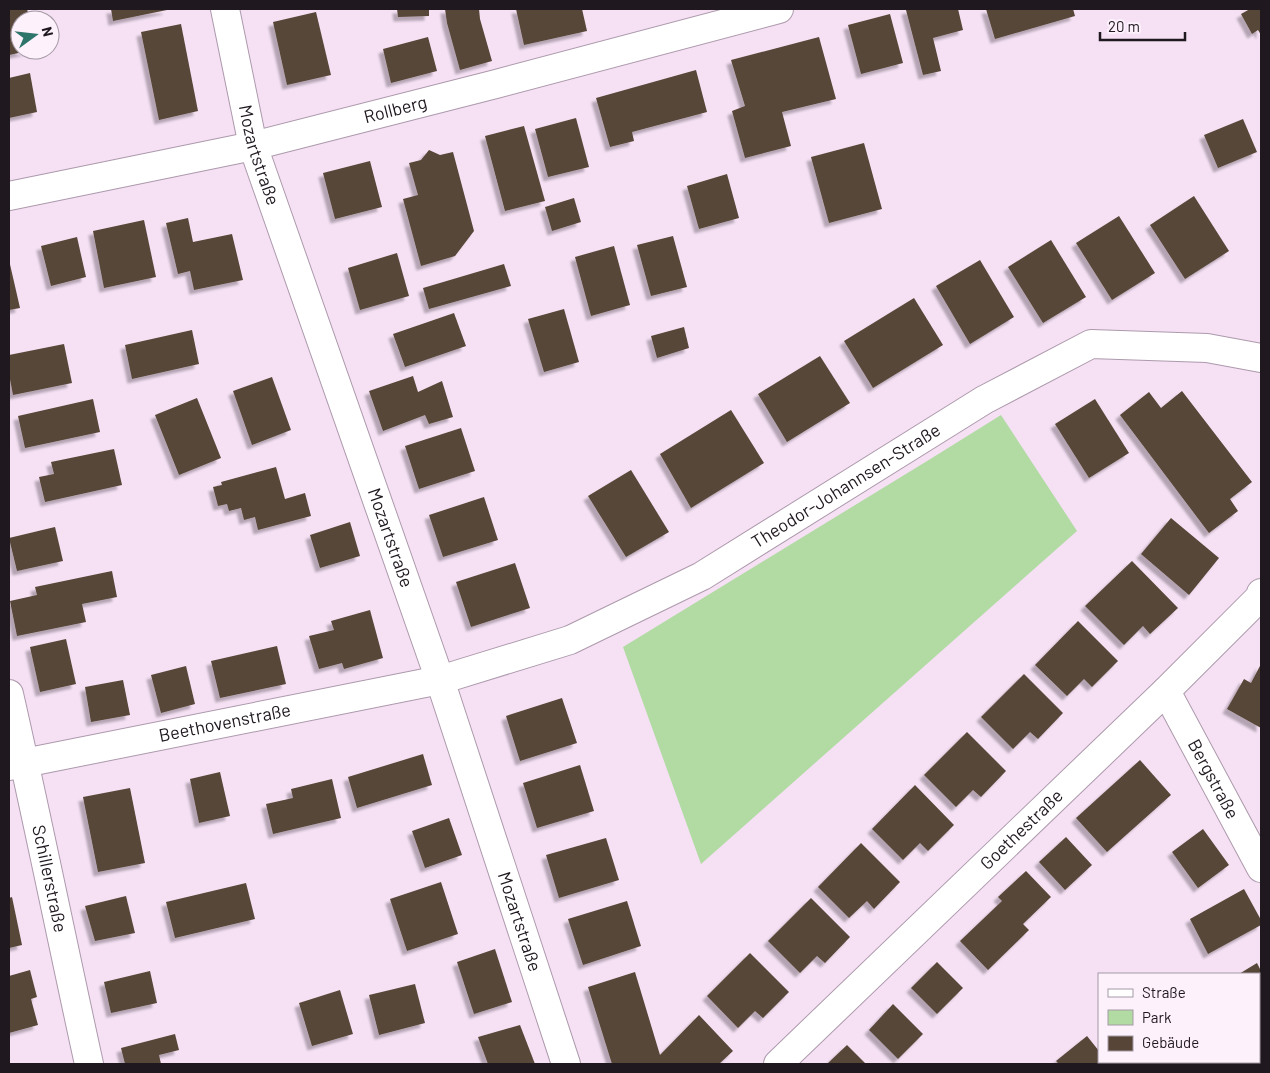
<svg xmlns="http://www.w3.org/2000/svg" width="1270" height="1073" font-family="Barlow,sans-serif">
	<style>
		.green { fill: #b1dba3 }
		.building { fill: #574637; filter: url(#shadow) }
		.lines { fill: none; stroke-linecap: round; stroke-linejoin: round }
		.street-casing { stroke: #ad9aac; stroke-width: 30 }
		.street { stroke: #fff; stroke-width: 28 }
		.labels { text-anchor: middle; stroke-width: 5; stroke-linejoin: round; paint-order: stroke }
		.street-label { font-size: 18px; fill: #1f181f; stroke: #fdf1fc }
	</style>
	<defs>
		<filter id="shadow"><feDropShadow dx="-4.5" dy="4.5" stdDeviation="1" flood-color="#0004"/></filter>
	</defs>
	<rect width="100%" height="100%" fill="#f5e0f4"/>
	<path class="green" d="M1001 415 1077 531 701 864 623 647 932 458Z"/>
	<g class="building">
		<path d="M9 9H27L30 20H20V50L28 51 9 55Z"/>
		<path d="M111 9H167V10L113 21Z"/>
		<path d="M397 9H429V16L398 17Z"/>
		<path d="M445 9H479L480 19 492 61 460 70 447 23Z"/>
		<path d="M516 9H582L587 31 524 45Z"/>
		<path d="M911 9H958L963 30 933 38 941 71 923 75 906 10Z"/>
		<path d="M986 9H1073L1075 16 995 39Z"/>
		<path d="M1250 9H1261V35L1258 30 1252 34 1241 14Z"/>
		<path d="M316 12 331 75 287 85 273 22Z"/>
		<path d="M890 14 903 63 861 74 848 25Z"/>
		<path d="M181 24 198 111 159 120 141 32Z"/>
		<path d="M428 37 437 71 391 83 383 49Z"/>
		<path d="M819 37 836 99 782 112 791 146 745 158 732 111 745 106 731 60Z"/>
		<path d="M696 70 707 112 632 132 634 141 610 147 596 98Z"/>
		<path d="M30 73 37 112 9 118V78Z"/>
		<path d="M576 118 589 167 548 177 535 129Z"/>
		<path d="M1243 119 1257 152 1218 168 1204 135Z"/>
		<path d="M524 126 545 201 505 211 485 136Z"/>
		<path d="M864 143 882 209 829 223 811 157Z"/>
		<path d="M429 150 440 155 453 152 474 231 455 256 421 266 403 199 418 195 409 163 421 160Z"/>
		<path d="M370 161 382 207 335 219 323 173Z"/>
		<path d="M727 174 739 218 699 229 687 186Z"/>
		<path d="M1194 196 1229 251 1185 279 1150 225Z"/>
		<path d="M574 198 581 222 552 231 545 207Z"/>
		<path d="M1119 216 1155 273 1112 300 1076 243Z"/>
		<path d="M188 218 193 242 232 234 243 280 194 290 190 271 178 274 166 223Z"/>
		<path d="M144 220 156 277 104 288 93 231Z"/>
		<path d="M673 236 687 287 651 296 637 245Z"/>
		<path d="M77 237 86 277 51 286 41 246Z"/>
		<path d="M1051 240 1086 297 1043 323 1008 267Z"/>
		<path d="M614 246 630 305 591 316 575 257Z"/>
		<path d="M397 253 409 296 360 310 348 268Z"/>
		<path d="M9 260 20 308 9 310Z"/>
		<path d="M980 260 1014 317 970 344 936 286Z"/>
		<path d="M504 264 511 286 429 309 423 288Z"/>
		<path d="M914 298 943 345 873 388 844 341Z"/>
		<path d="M564 309 579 362 544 372 528 319Z"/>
		<path d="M454 313 466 346 405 367 393 334Z"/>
		<path d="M684 327 689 348 657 358 651 336Z"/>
		<path d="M192 330 199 364 132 379 125 345Z"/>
		<path d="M64 344 72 383 13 395 9 374V355Z"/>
		<path d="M820 356 850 403 787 442 758 394Z"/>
		<path d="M413 376 418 392 442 381 453 417 429 424 425 415 383 431 369 391Z"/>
		<path d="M272 377 291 430 252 445 233 391Z"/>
		<path d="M1182 391 1252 482 1230 499 1238 511 1209 533 1120 415 1149 392 1161 408Z"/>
		<path d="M197 398 221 458 179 475 155 415Z"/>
		<path d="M93 399 100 432 25 448 18 416Z"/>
		<path d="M1095 399 1129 453 1089 478 1055 424Z"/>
		<path d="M731 410 764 463 691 508 660 454Z"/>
		<path d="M461 428 475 471 419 489 405 446Z"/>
		<path d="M114 449 122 485 45 502 39 477 54 474 51 462Z"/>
		<path d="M276 467 285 499 305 493 311 516 258 530 255 517 244 520 241 508 229 511 227 504 218 506 213 487 222 485 221 482Z"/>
		<path d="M631 470 669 532 626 557 588 496Z"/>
		<path d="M484 497 498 540 443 557 429 515Z"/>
		<path d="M1171 518 1219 558 1189 595 1141 554Z"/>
		<path d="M350 522 360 556 320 568 310 535Z"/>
		<path d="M55 527 63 561 17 571 9 538Z"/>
		<path d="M1132 561 1178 608 1150 634 1143 626 1124 645 1085 606Z"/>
		<path d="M515 563 530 608 471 627 456 582Z"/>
		<path d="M112 571 117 597 82 604 86 622 17 636 10 601 37 595 35 587Z"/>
		<path d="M370 610 383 658 344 669 342 663 319 669 309 636 334 630 331 621Z"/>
		<path d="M1078 621 1118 661 1092 687 1084 679 1067 696 1035 665Z"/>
		<path d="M66 639 76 684 40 692 30 647Z"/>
		<path d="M277 646 286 684 220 698 211 661Z"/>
		<path d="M1261 664V728L1227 709 1244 679 1251 683Z"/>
		<path d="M186 666 195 704 161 713 151 675Z"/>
		<path d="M1024 674 1063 713 1038 739 1030 732 1013 749 981 717Z"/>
		<path d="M123 680 130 715 91 722 85 687Z"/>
		<path d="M562 698 577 743 520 761 506 716Z"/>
		<path d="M967 732 1006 771 981 797 973 790 956 807 924 775Z"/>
		<path d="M423 754 432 785 357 808 348 777Z"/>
		<path d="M1140 760 1171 795 1107 852 1076 818Z"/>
		<path d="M580 765 594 811 537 828 523 783Z"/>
		<path d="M220 772 230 816 199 823 190 779Z"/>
		<path d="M332 779 341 818 273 834 266 804 293 798 291 789Z"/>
		<path d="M915 785 954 825 928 851 920 843 903 860 872 829Z"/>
		<path d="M130 788 145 863 98 872 83 797Z"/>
		<path d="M449 818 462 855 425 868 412 831Z"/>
		<path d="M1203 829 1229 865 1198 888 1172 852Z"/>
		<path d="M1066 837 1092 865 1065 890 1039 862Z"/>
		<path d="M606 838 619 880 559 898 546 855Z"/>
		<path d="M861 843 900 882 874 909 867 901 849 918 818 887Z"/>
		<path d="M1026 871 1051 897 1023 924 1029 930 988 970 960 941 1002 901 998 897Z"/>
		<path d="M441 882 458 934 407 951 390 899Z"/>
		<path d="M246 883 255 919 175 938 166 902Z"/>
		<path d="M1244 889 1261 920V925L1208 954 1190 919Z"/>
		<path d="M126 896 135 933 95 941 85 906Z"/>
		<path d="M12 897 22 945 9 948V898Z"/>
		<path d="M811 898 850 937 825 963 817 956 800 973 768 941Z"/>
		<path d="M627 901 641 946 583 965 568 919Z"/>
		<path d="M495 949 512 1002 474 1014 457 962Z"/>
		<path d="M750 953 789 992 763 1018 755 1011 738 1028 707 996Z"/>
		<path d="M937 962 963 988 937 1014 911 988Z"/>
		<path d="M1257 963 1261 971V1007L1259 1009V974H1239Z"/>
		<path d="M30 970 37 997 31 999 38 1025 9 1033V976Z"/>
		<path d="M150 971 157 1003 111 1013 104 982Z"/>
		<path d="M635 972 660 1055 699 1015 733 1051 719 1064H612L588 987Z"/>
		<path d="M415 984 425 1023 379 1035 369 995Z"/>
		<path d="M340 990 353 1034 312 1046 299 1003Z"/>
		<path d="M893 1004 923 1034 898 1059 869 1030Z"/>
		<path d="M1261 1023V1064H1233L1231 1062H1259V1025Z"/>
		<path d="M520 1025 535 1064H488L478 1037Z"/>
		<path d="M175 1034 179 1050 159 1055 161 1064H125L121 1048Z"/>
		<path d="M1087 1036 1099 1051V1062H1107L1109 1064H1059L1056 1061Z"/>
		<path d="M847 1045 866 1064H827Z"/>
	</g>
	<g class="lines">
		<g class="street-casing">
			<g id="street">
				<path id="s1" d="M225 9 253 146 440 680 566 1064"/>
				<path id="s2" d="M9 196 253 146 496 84 779 9"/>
				<path id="s3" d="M1166 691 1261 868"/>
				<path id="s4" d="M9 694C37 817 62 941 89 1064"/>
				<path id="s5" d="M9 766 440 680 570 640 702 576 984 400 1091 344 1207 348 1261 358"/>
				<path id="s6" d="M778 1064 1166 691 1260 597 1261 593"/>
			</g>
		</g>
		<use href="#street" class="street"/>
	</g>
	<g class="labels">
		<g class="street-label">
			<text dy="6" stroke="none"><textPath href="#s2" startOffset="396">Rollberg</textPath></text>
			<text dy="6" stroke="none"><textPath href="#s1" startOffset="150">Mozartstraße</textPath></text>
			<text dy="6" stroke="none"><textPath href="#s5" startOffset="892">Theodor-Johannsen-Straße</textPath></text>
			<text dy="6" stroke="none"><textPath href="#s1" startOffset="555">Mozartstraße</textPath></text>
			<text dy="6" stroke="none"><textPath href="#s5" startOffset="220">Beethovenstraße</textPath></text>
			<text dy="6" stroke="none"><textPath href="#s3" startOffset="100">Bergstraße</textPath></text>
			<text dy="6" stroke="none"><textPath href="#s6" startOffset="338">Goethestraße</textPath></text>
			<text dy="6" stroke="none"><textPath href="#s4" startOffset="189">Schillerstraße</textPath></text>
			<text dy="6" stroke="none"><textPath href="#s1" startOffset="960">Mozartstraße</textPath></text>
		</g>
	</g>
	<rect width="1270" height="1073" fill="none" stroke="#1f181f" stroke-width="20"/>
	<rect x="1098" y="973" width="162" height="90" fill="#fdf1fc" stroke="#a49aa4"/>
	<rect x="1108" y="989" width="25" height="8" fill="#ffffff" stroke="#a49aa4"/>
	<text x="1142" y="998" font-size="15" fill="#1f181f">Straße</text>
	<rect x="1108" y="1010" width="25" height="15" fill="#b1dba3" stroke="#a49aa4"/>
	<text x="1142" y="1023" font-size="15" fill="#1f181f">Park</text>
	<rect x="1108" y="1036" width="25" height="15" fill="#574637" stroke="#a49aa4"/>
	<text x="1142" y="1048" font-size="15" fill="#1f181f">Gebäude</text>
	<g transform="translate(35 35) rotate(75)"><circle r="24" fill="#fdf1fc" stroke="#a49aa4"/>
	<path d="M0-4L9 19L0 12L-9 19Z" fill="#2d746b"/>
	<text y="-8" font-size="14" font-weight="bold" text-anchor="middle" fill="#1f181f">N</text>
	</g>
	<path d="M1100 32v8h85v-8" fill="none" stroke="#1f181f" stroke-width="2.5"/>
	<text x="1108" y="32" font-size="15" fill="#1f181f" stroke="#fdf1fc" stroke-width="4" paint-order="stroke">20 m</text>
</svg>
